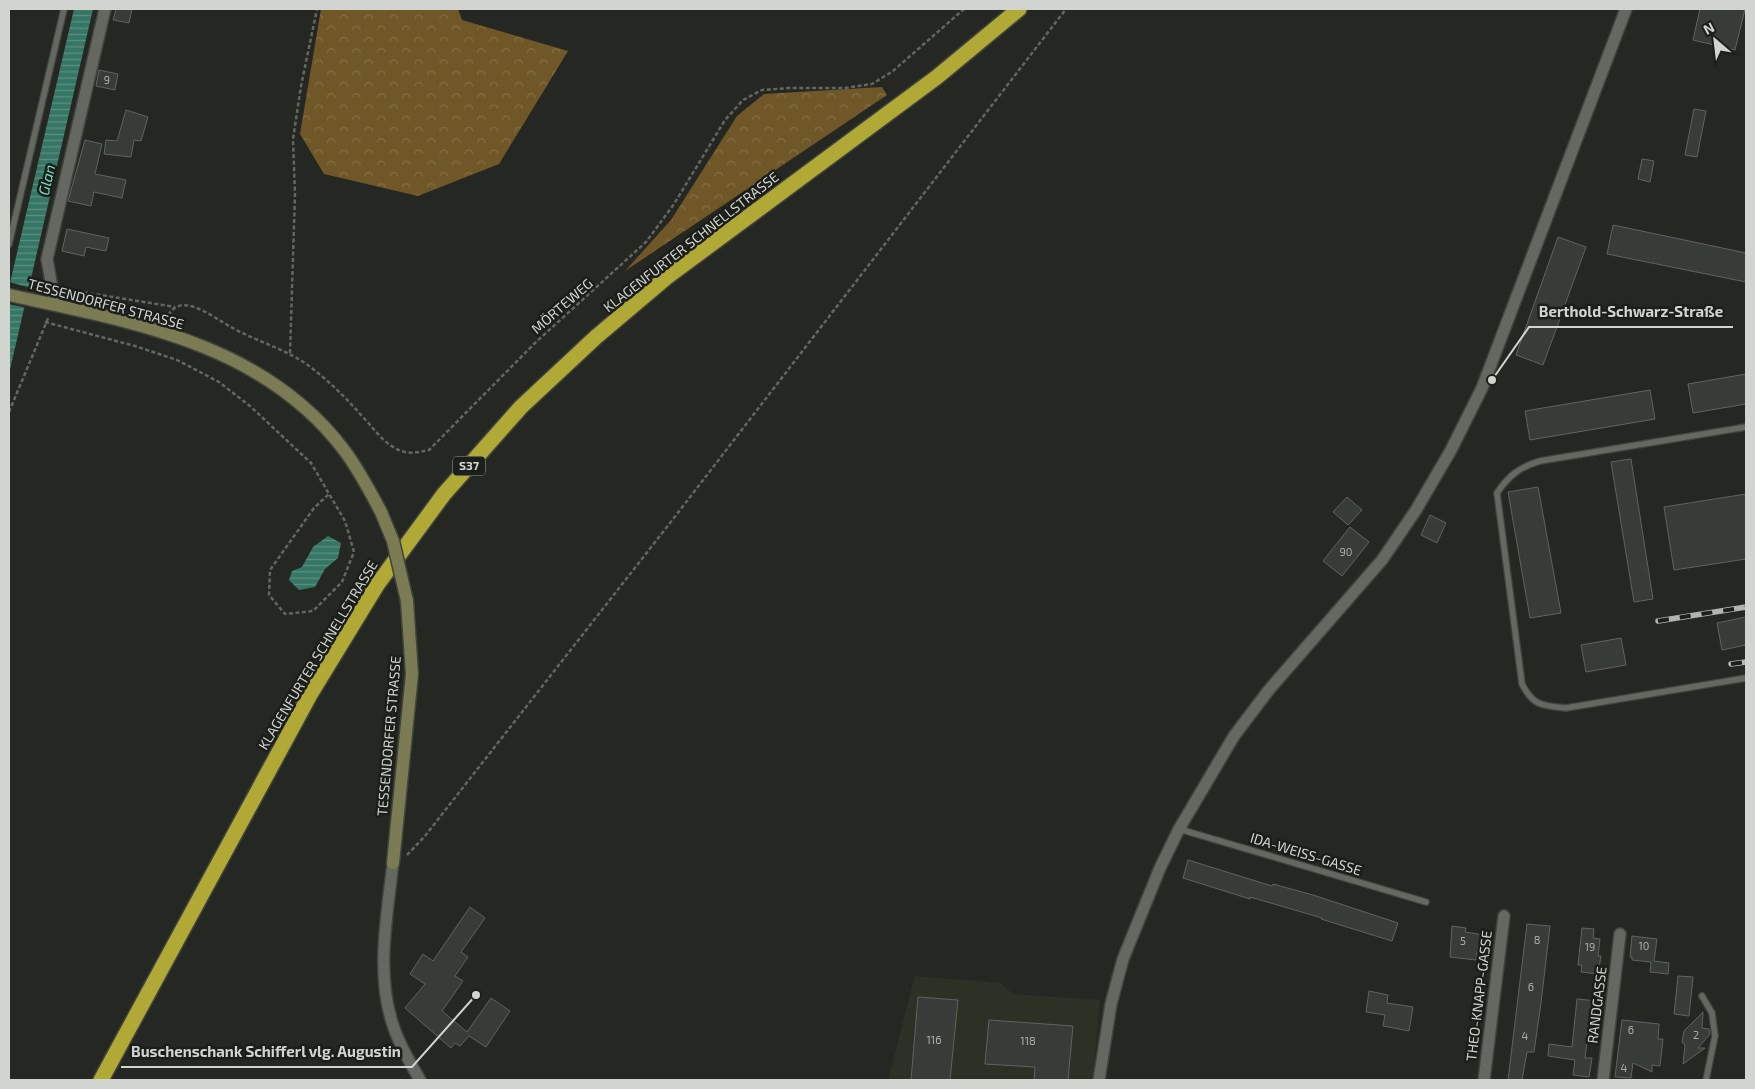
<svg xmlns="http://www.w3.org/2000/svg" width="1755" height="1089" font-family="'Exo 2',sans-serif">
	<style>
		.built { fill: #2c3126 }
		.forest { fill: url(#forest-crowns) }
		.water { fill: url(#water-rules) }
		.pier { fill: #252822 }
		.building { fill: #373c38; stroke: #5e645f }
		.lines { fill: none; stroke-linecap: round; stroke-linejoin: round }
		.lane-casing { stroke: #41433e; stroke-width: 8 }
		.street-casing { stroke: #41433e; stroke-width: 14 }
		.secondary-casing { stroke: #41433e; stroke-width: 15 }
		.highway-casing { stroke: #41433e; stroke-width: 18 }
		.path { stroke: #646661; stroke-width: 2.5; stroke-dasharray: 4 2.5; stroke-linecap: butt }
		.lane { stroke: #656861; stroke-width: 5.5 }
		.street { stroke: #656861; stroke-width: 11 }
		.secondary { stroke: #7c7c54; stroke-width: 12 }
		.highway { stroke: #b1a935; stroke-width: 15 }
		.rail-casing { stroke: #b2b4b0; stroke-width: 5.5 }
		.rail { stroke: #1b1e19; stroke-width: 4; stroke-dasharray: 11; stroke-linecap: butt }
		.secondary-bridge-casing { stroke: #41433e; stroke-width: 15; stroke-linecap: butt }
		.secondary-bridge { stroke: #7c7c54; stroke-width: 12 }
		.labels { text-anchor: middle; stroke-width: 5; stroke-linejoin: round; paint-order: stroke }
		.number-label { font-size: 11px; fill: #abaeaa }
		.shield { fill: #1b1e19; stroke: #9b9d99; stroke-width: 1 }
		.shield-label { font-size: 12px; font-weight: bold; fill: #d2d4d0 }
		.street-label { font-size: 14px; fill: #d2d4d0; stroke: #1b1e19 }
		.water-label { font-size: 15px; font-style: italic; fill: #7bdec2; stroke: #1b1e19 }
		.leader { fill: none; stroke: #d2d4d0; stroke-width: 2 }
		.callout-dot { fill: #d2d4d0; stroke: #1b1e19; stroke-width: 2 }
		.callout-label { font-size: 15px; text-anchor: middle; font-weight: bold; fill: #d2d4d0; stroke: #1b1e19; stroke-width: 5; stroke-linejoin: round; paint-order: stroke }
	</style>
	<defs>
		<pattern id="forest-crowns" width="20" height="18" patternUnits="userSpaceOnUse" patternTransform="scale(1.25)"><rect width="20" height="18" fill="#6f5727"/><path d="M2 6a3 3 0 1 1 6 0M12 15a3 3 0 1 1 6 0" fill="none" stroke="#836e45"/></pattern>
		<pattern id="water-rules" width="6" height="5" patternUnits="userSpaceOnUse" patternTransform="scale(1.25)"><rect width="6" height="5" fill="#367665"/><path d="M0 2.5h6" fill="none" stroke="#5c8f81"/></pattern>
	</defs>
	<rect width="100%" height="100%" fill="#252822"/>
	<path class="built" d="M915 976 1000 983 1013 994 1100 1000 1093 1080H888Z"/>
	<g class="forest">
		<path d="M321 9H458L462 20 568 51 499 164 418 196 324 174 300 134Z"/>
		<path d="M882 87 887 95 625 271 671 220 737 116 764 94Z"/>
	</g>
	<g class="water">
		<path d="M74 9H93L9 374V287Z"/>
		<path d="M328 536 341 543 338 558 325 569 315 587 299 590 289 580 292 571 302 567 313 547Z"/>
	</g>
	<path class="pier" d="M9 282 31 288 27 308 9 304Z"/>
	<g class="building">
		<path d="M116 9H132L129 23 113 20Z"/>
		<path d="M1700 9H1745L1735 50 1693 40Z"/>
		<path d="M99 70 118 74 115 90 96 86Z"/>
		<path d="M1694 109 1706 111 1697 157 1685 155Z"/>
		<path d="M126 110 148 117 141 141 134 140 131 157 104 154 106 140 117 141Z"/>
		<path d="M85 140 102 144 95 174 126 180 122 198 94 192 91 206 68 201Z"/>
		<path d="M1642 159 1654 161 1650 182 1638 179Z"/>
		<path d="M1613 225 1746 253V282L1607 254Z"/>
		<path d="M67 229 109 238 106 251 86 247 84 256 62 251Z"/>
		<path d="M1558 237 1586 247 1543 365 1516 355Z"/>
		<path d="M1746 374V404L1693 413 1688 384Z"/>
		<path d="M1650 390 1655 419 1530 440 1525 411Z"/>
		<path d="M1631 459 1653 599 1634 602 1611 462Z"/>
		<path d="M1538 487 1561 613 1530 618 1508 492Z"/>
		<path d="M1746 494V559L1674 570 1664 507Z"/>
		<path d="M1347 497 1362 510 1348 525 1333 512Z"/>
		<path d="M1430 515 1446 523 1437 543 1421 535Z"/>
		<path d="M1350 527 1369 542 1342 576 1323 561Z"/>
		<path d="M1746 617V645L1722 650 1717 623Z"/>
		<path d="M1621 638 1626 665 1586 672 1581 645Z"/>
		<path d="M1188 860 1272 886 1273 884 1313 895 1398 923 1392 941 1321 919 1322 918 1250 897V899L1183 878Z"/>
		<path d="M470 907 485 918 461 952 468 957 455 976 463 981 442 1011 467 1032 491 998 510 1011 486 1047 469 1036 460 1046 455 1043 451 1048 405 1008 425 984 410 974 423 954 433 961Z"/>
		<path d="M1527 924 1550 926 1541 1003 1534 1052H1527L1522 1080H1508Z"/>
		<path d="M1452 926 1466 928 1465 932 1490 936 1488 947 1478 946 1476 960 1450 957Z"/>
		<path d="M1582 928 1594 929 1593 938 1600 939 1598 956H1601L1598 974 1581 972 1582 965H1578Z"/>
		<path d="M1632 936 1657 939 1654 961 1669 963 1668 974 1650 972 1651 962 1632 960V957H1630Z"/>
		<path d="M1678 976 1693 977 1689 1016 1674 1014Z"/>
		<path d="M1369 991 1388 995 1387 1003 1413 1007 1409 1031 1383 1026 1385 1015 1366 1012Z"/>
		<path d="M918 997 958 1000 950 1080H911Z"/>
		<path d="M1577 999 1598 1001 1594 1033H1588L1585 1058H1592L1589 1077 1573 1075 1575 1060 1548 1056 1549 1044 1572 1047Z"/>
		<path d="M1703 1012 1702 1028 1709 1029 1710 1034 1698 1048H1705L1683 1064 1685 1045 1682 1042 1684 1031Z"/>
		<path d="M989 1020 1073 1026 1068 1080H1034L1035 1067 985 1064Z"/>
		<path d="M1622 1020 1659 1024 1658 1039H1663L1660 1066 1652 1065V1072L1633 1063 1631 1078 1615 1077Z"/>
	</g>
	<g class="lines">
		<g class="lane-casing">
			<g id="lane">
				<path d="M9 244 64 9"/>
				<path d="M1746 427 1540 461C1520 467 1509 475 1497 493L1522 684C1533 706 1543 706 1566 708L1746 678"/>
				<path d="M1179 829 1426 902"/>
				<path d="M1702 996 1712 1013 1715 1036 1706 1080"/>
			</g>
		</g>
		<g class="street-casing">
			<g id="street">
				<path d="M55 305 47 259 105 9"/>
				<path d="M393 863C387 916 375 976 394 1028 400 1046 410 1063 420 1080"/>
				<path d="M1099 1080 1111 1004 1123 959 1160 868 1179 829 1234 736 1268 691 1382 560 1416 510 1451 450 1482 388 1626 9"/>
				<path d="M1484 1080 1504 916"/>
				<path d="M1603 1080 1620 934"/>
			</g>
		</g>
		<g class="secondary-casing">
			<g id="secondary">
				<path d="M9 295C132 322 263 343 344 450 359 470 370 491 381 512"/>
				<path d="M393 863 412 674 407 601"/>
			</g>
		</g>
		<g class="highway-casing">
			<path id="highway" d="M101 1080 311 693 377 585 444 494 521 407 596 337 667 277 937 77 1019 9"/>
		</g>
		<g class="path">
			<path d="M66 294 70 290 175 307"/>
			<path d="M166 321C177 287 212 317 231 327 261 344 290 349 318 373 334 386 348 400 361 415 372 426 380 439 393 447 406 455 416 453 429 450L535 343 646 242 674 204 725 120 743 100 762 90 789 88H845L872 84 893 71 964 9"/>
			<path d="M45 322 135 346 177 360 219 382 250 406 311 463 345 521 354 552 342 582 313 611 285 614 269 595 270 570 314 508 330 493"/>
			<path d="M290 353 295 194 293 139 301 86 317 9"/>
			<path d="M9 412 49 316"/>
			<path d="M407 855 425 836 670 523 1066 9"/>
		</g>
		<use href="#lane" class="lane"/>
		<use href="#street" class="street"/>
		<use href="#secondary" class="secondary"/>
		<use href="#highway" class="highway"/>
		<g class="rail-casing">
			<g id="rail">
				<path d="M1658 621 1746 607"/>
				<path d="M1731 664 1746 662"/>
			</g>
		</g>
		<use href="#rail" class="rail"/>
		<g class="secondary-bridge-casing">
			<path id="secondary-bridge" d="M381 512 393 541 407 601"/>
		</g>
		<use href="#secondary-bridge" class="secondary-bridge"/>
	</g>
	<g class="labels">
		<g class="number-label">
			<text x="107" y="84">9</text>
			<text x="1346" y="556">90</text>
			<text x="1537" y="944">8</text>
			<text x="1463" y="945">5</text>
			<text x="1644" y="950">10</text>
			<text x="1590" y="951">19</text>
			<text x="1531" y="991">6</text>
			<text x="1631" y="1034">6</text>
			<text x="1696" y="1039">2</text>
			<text x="1525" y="1040">4</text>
			<text x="934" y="1044">116</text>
			<text x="1028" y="1045">118</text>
			<text x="1624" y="1072">4</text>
		</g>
		<rect class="shield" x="453" y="456.5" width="32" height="19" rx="4"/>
		<g class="shield-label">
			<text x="469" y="470">S37</text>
		</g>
		<g class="street-label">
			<text transform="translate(691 242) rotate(-38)" y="5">KLAGENFURTER SCHNELLSTRASSE</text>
			<text transform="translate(106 304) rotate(15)" y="5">TESSENDORFER STRASSE</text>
			<text transform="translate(562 306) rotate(-41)" y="5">MÖRTEWEG</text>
			<text transform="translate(318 655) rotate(-59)" y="5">KLAGENFURTER SCHNELLSTRASSE</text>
			<text transform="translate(389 736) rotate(-85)" y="5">TESSENDORFER STRASSE</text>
			<text transform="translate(1306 854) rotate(17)" y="5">IDA-WEISS-GASSE</text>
			<text transform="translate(1479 996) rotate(-83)" y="5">THEO-KNAPP-GASSE</text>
			<text transform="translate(1597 1005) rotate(-83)" y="5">RANDGASSE</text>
		</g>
		<g class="water-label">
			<text transform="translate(47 180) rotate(-77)" y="5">Glan</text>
		</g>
	</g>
	<path class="leader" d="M1492 380L1529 327H1733M476 995L412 1067H121"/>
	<g class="callout-dot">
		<circle cx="1492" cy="380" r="5"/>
		<circle cx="476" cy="995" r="5"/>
	</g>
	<g class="callout-label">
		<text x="1631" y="317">Berthold-Schwarz-Straße</text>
		<text x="266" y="1057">Buschenschank Schifferl vlg. Augustin</text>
	</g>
	<rect width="1755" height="1089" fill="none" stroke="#d2d4d0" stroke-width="20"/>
	<g transform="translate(1715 40) rotate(332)" stroke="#1b1e19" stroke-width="4" paint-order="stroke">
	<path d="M0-4L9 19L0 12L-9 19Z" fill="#d2d4d0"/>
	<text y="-8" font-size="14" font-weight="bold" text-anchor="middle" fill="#d2d4d0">N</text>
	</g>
</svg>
